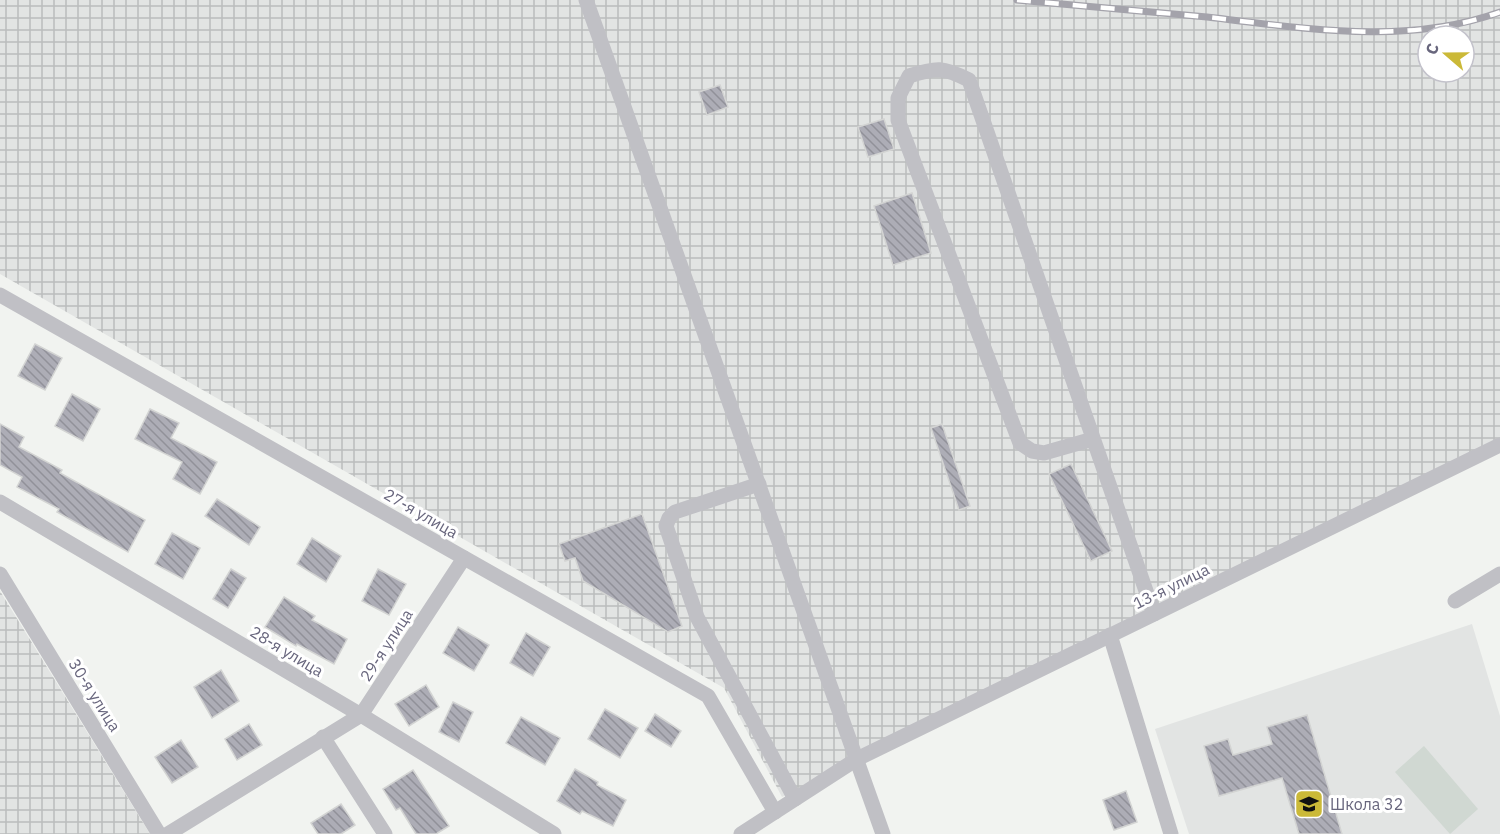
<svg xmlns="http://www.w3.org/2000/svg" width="1500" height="834" font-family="'IBM Plex Sans',sans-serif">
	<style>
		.built { fill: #e2e4e3 }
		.industrial { fill: url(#industrial-grid); fill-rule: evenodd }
		.park { fill: #d0d8d2 }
		.building { fill: url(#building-back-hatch); stroke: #d3d4d3; stroke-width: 1.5 }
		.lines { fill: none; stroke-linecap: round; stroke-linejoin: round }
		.minor { stroke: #c0c0c5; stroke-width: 15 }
		.rail-casing { stroke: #a4a3ab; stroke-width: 7 }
		.rail { stroke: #fff; stroke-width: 4.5; stroke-dasharray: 14; stroke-linecap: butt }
		.labels { text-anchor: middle; stroke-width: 6; stroke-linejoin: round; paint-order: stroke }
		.street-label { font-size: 16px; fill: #68667d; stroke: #fff }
		.poi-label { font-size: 16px; fill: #68667d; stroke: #fff; text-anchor: start }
	</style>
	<defs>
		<pattern id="industrial-grid" width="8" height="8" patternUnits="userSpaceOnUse" patternTransform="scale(1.5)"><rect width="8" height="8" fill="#e2e4e3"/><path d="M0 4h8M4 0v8" fill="none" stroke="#bbbdbd"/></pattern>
		<pattern id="building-back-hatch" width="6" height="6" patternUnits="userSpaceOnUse" patternTransform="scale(1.5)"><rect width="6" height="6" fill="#adadb6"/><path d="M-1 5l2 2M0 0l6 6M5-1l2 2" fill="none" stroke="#919199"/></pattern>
	</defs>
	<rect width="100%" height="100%" fill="#f1f3f0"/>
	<path class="built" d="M1472 624 1500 716V834H1189L1155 729Z"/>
	<g class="industrial">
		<path d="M0 0H1500V442L782 797 724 688 0 274ZM1428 36H1464V72H1428Z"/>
		<path d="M0 591 150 834H0Z"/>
	</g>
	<path class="park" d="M1424 746 1478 809 1450 834 1395 772Z"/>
	<g class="building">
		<path d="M720 85 728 107 707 115 699 92Z"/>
		<path d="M884 119 894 149 868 157 858 127Z"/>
		<path d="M912 193 931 253 893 265 874 206Z"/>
		<path d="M35 344 62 358 45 390 18 376Z"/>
		<path d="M72 394 100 409 83 441 55 426Z"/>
		<path d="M150 409 179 423 171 438 217 462 200 494 173 479 182 462 135 439Z"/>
		<path d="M0 424 24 437 19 447 62 470 60 473 145 520 128 552 57 512 59 509 17 487 22 477 0 465Z"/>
		<path d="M942 424 970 506 959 510 931 428Z"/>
		<path d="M1071 464 1112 551 1091 561 1049 474Z"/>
		<path d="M217 499 260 527 249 545 205 516Z"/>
		<path d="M642 514 682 626 668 632 583 581 575 558 565 561 559 544Z"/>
		<path d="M172 533 200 548 183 579 155 564Z"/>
		<path d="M312 538 341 556 326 582 297 564Z"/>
		<path d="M231 569 246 578 228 608 213 599Z"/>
		<path d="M378 569 406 584 389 615 362 601Z"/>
		<path d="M284 597 315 616 312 620 347 639 334 664 297 644 296 646 265 627Z"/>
		<path d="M458 627 489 645 474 671 443 653Z"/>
		<path d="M526 633 550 647 533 676 510 663Z"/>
		<path d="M221 670 239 701 212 718 194 687Z"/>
		<path d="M426 685 439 707 409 726 395 704Z"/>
		<path d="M453 702 473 712 459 742 439 732Z"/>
		<path d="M605 709 638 728 620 758 588 739Z"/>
		<path d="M655 714 681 731 671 747 645 731Z"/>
		<path d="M1307 715 1342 834H1299L1282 778 1219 796 1204 746 1228 739 1233 755 1272 744 1267 727Z"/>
		<path d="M521 717 560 738 545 765 506 743Z"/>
		<path d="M249 724 262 745 237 760 225 739Z"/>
		<path d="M181 740 198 767 172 783 155 757Z"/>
		<path d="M575 769 598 782 597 785 626 800 613 826 582 811 580 814 557 801Z"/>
		<path d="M413 770 449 826 436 834H416L400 808 396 810 383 789Z"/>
		<path d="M1126 791 1137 822 1114 830 1103 800Z"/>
		<path d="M341 804 355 825 341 834H318L311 823Z"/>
	</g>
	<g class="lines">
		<g class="minor">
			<path d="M586 0 883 834"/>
			<path d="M0 295 708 696 775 812"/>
			<path d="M1093 439 1044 453 1032 451 1020 443 898 120V98L909 76C937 67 943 67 969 80L1154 614"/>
			<path d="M759 484 675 512 669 518 666 526 697 617 795 799"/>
			<path d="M0 502 361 715 554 834"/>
			<path d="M0 574 159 834"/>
			<path d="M1455 601 1500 574"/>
			<path d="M1110 635 1171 834"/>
			<path d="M323 737 385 834"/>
			<path d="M168 834 361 715 464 558"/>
			<path d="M741 834 857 759 1500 445"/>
		</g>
		<g class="rail-casing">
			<path id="rail" d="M1017 0C1080 6 1144 11 1207 17 1304 28 1405 46 1500 12"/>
		</g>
		<use href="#rail" class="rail"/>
	</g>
	<defs>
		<g id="school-square" transform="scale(1.5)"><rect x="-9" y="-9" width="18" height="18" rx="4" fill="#cbb938" stroke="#fff"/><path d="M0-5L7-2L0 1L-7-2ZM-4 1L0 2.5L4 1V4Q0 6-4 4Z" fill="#111"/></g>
	</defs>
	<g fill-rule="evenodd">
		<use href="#school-square" x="1309" y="804"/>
	</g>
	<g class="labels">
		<g class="street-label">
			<text transform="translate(421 513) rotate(30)" y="6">27-я улица</text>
			<text transform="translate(1171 586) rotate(-26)" y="6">13-я улица</text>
			<text transform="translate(386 645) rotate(-57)" y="6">29-я улица</text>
			<text transform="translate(287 651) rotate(31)" y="6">28-я улица</text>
			<text transform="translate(95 695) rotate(58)" y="6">30-я улица</text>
		</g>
		<g class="poi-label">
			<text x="1330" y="810">Школа 32</text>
		</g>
	</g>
	<g transform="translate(1446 54) rotate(290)"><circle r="28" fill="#ffffff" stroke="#c3c2cb" stroke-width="1.5"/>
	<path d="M0-4.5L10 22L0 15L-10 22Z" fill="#cbb938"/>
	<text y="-9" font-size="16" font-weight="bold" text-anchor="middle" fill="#68667d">С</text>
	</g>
</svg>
